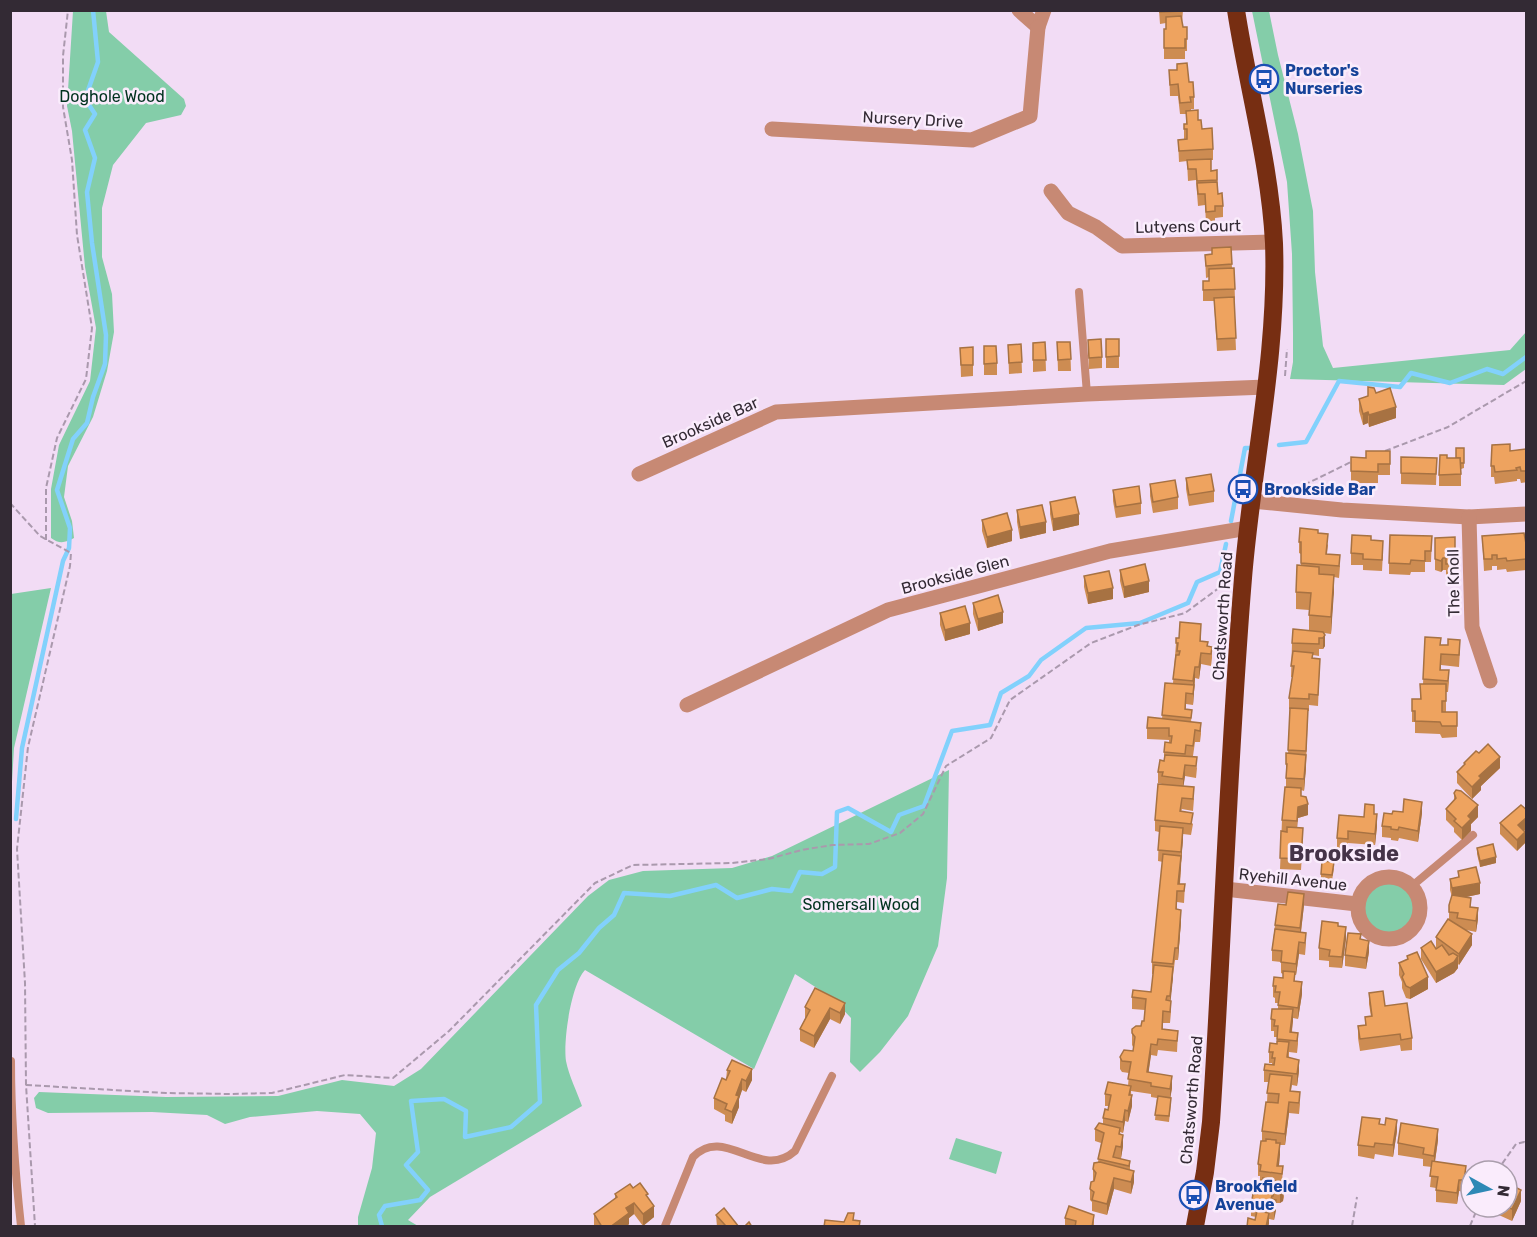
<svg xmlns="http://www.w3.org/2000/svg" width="1537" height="1237" font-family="Rubik,sans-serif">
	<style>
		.green { fill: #84cda9 }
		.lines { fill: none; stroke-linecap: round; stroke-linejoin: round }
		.stream { stroke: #82d1fc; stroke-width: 4.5 }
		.path { stroke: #aa99ad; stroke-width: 2; stroke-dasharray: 6 3; stroke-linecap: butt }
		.lane { stroke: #c78974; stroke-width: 8 }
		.street { stroke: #c78974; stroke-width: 15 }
		.highway { stroke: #772e12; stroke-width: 18 }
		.wall { fill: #cd8c52 }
		.shaded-wall { fill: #a77242 }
		.building { fill: #eea35f; stroke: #a77242; stroke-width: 1.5 }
		.labels { text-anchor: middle; stroke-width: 5; stroke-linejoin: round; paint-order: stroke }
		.transit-label { font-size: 16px; font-weight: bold; fill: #164399; stroke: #faecfc; text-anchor: start }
		.park-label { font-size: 16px; fill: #01321f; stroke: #faecfc }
		.street-label { font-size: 16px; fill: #332a34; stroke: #faecfc }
		.district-label { font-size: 22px; font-weight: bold; fill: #453348; stroke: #faecfc }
	</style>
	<rect width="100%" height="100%" fill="#f2dcf5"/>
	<g class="green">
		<path d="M73 11H106L109 32 184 99 186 106 181 115 146 123 113 165 102 208V257L112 294 114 332 107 371 93 417 68 466 64 497 72 521 74 538C65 543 59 544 51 538V489L59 445 90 381 96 328 85 267 72 131 67 106Z"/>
		<path d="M1252 11H1269L1278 55 1298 134 1313 211 1315 272 1323 346 1333 368 1510 350 1526 332V369L1504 385 1290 379 1293 362V334L1292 254 1287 182Z"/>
		<path d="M51 588 14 748 11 799V594Z"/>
		<path d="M949 770 947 878 938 946 908 1016 880 1052 860 1072 850 1062 851 1018 831 997 795 974 754 1069 585 970C571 985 563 1041 566 1061 569 1076 577 1092 582 1106L430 1197 408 1220 418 1226H358V1217L372 1168 376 1133 360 1114 317 1111 250 1117 225 1124 207 1115 152 1112 48 1113 36 1108 34 1098 39 1092 166 1097 278 1096 342 1080 394 1086 421 1069 588 896 609 880 643 871 732 868 772 856Z"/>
		<circle cx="1389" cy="907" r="26"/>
		<path d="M956 1138 1002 1152 996 1174 949 1159Z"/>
	</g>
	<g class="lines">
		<g class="stream">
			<path d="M1279 445 1306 442 1339 381 1400 387 1411 373 1450 383 1487 369 1503 374 1526 357"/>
			<path d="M1231 521 1245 448H1252"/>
			<path d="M16 819 22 748 63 561 69 548 70 528 57 490 73 439 87 423 93 397 105 364 106 335 92 243 87 192 95 158 85 130 95 114 85 99 98 62 93 10"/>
			<path d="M382 1226 379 1215 385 1206 420 1200 428 1190 406 1165 418 1152 411 1101 444 1099 466 1111 465 1137 511 1127 540 1102 536 1005 558 970 579 953 599 928 614 915 624 893 670 896 716 885 737 898 772 889 791 891 800 872 822 874 835 867 837 812 848 808 891 832 899 815 924 806 952 731 990 725 1001 693 1029 676 1041 660 1086 628 1140 623 1188 603 1197 582 1220 572 1226 544"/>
		</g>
		<g class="path">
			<path d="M1285 376 1287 349"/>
			<path d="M1385 451 1448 427 1526 381"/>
			<path d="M1287 490 1302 486 1353 461"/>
			<path d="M10 503 40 536 71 553 70 566 28 747 17 849 25 983 26 1085 35 1226"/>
			<path d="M46 540V488L57 438 86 379 92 328 77 235 72 160 63 107V56L68 10"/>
			<path d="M26 1085 166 1093 231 1094 272 1093 345 1075 393 1078 449 1031 595 883 633 865 732 863 768 859 802 850 832 845 869 844 900 833 923 814 946 766 991 738 1010 700 1091 643 1138 625 1185 613 1227 582"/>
			<path d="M1497 1171 1516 1144 1524 1142 1526 1143"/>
			<path d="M1352 1226 1357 1197"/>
			<path d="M1470 1226 1478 1207"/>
		</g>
		<g class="lane">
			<path d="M1079 292 1087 394"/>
			<path d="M1412 886 1473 835"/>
			<path d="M11 1061C11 1117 15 1171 21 1226"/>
			<path d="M665 1226 693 1157C725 1124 760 1182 795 1151L832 1076"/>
		</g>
		<g class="street">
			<path d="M1019 10 1038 27 1044 10"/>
			<path d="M772 129 972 140 1030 116 1038 27"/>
			<path d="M1051 191 1068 213 1096 227 1122 246 1274 242"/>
			<path d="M639 474 776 412 1087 394 1266 387"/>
			<path d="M1252 501 1342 510 1469 517 1526 514"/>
			<path d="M1469 517 1472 627 1490 681"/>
			<path d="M687 705 888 610 1110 551 1248 528"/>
			<circle cx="1389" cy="908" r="31"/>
			<path d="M1225 889 1357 904"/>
		</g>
		<path class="highway" d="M1195 1226 1205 1172 1211 1122C1223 941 1228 759 1243 578 1252 466 1278 356 1274 243 1270 165 1248 88 1236 10"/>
	</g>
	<g class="wall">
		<path d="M1159 10H1183L1182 23 1183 27H1187V51H1185V59H1164V29H1166V23L1160 24Z"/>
		<path d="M1169 70 1189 82 1194 97V109H1191V111L1198 120 1202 129 1213 149V160H1211V171L1217 170 1218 194 1223 206V217L1215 218V222L1206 223 1205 205 1198 206 1196 180 1188 181 1187 161 1179 162 1178 140 1184 139V124H1186V114H1180L1178 96H1170Z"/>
		<path d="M1231 247 1232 268H1234L1235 300H1234L1236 350 1217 351 1214 301H1203V281H1209V277L1206 278 1205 255 1212 254Z"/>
		<rect x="1106" y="339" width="13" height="29"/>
		<path d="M1088 340 1102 357V368L1089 369Z"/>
		<path d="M1045 342 1046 371 1033 372V343Z"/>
		<path d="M1057 342H1070L1071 371H1058Z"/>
		<path d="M1021 344 1022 373 1009 374 1008 345Z"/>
		<path d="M984 346 997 363V375H984Z"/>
		<path d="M960 348 973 365V376L961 377Z"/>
		<path d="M1368 387 1376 393 1396 418 1369 427 1368 423 1363 425 1359 411V399L1368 396Z"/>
		<path d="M1464 448V468L1461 469V486H1439V475L1447 458H1456Z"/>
		<path d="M1527 449V482L1521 483 1520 479H1517V481L1495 484 1494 477H1491V466L1510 451Z"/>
		<path d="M1390 451V475H1378V483H1351V457L1366 458Z"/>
		<path d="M1401 457 1437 458 1436 485 1401 484Z"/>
		<path d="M1186 478 1214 491V502L1189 506 1186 489Z"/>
		<path d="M1150 484 1178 497V509L1153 513 1150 496Z"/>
		<path d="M1113 490 1141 503V514L1116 518 1113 501Z"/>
		<path d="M1050 502 1079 525 1053 531 1050 514Z"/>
		<path d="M1017 510 1046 533 1020 539 1017 522Z"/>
		<path d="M982 520 1012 541 987 548 982 531Z"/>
		<path d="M1318 533 1328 545 1327 554 1340 566 1339 578 1334 577 1331 634 1324 633 1325 646 1323 649H1319V656L1313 655V658L1320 659 1318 706 1309 705V711H1308L1306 767 1304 791 1301 790V796L1308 815 1298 818 1297 828 1303 839 1301 870 1280 869 1282 820 1286 787V764L1288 754 1290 709H1289V698L1293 677H1291L1292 643 1309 630V610L1296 609V592L1301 565V554L1299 553V542Z"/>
		<path d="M1432 536 1431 562H1425V572H1411L1410 575 1389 574V563Z"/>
		<path d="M1482 536 1527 549V570L1507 572 1506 569 1497 570V566H1492V570L1484 571Z"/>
		<path d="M1435 538 1455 556H1458V575H1446V570H1443L1441 572 1435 570Z"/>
		<path d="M1371 540 1383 552 1382 571 1363 570V565H1351V553Z"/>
		<path d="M1120 570 1149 592 1124 598 1120 581Z"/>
		<path d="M1084 576 1113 599 1088 604 1084 587Z"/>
		<path d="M973 603 1003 623 978 631 973 614Z"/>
		<path d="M940 613 970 634 945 641 940 625Z"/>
		<path d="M1201 636V642L1208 646 1212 647V658L1211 666 1201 664 1199 679 1195 678 1193 705 1186 704V709L1192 710 1191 722 1201 723V734L1200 742H1195L1193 756 1197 768 1196 778 1185 776 1183 786 1194 799 1193 811 1182 809 1181 812 1193 824 1191 835 1183 834 1180 884H1185L1184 903 1177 902V909L1181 921 1178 960H1175L1173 976 1170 1001 1171 1012 1170 1023H1163V1029L1178 1031 1177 1052 1158 1050 1157 1056 1151 1055 1148 1073 1172 1088 1170 1098 1171 1103 1169 1122 1155 1120 1157 1098 1151 1097V1094L1131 1091 1132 1106 1128 1122 1125 1121 1123 1133 1120 1132 1123 1146 1121 1158H1116L1130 1161V1170L1134 1182 1131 1194 1114 1189 1107 1215 1092 1211V1202L1090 1200V1189L1094 1181 1093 1180V1169L1098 1162 1101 1143 1095 1141V1129L1103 1124V1118L1108 1110 1109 1106H1105V1094L1128 1086 1129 1073 1122 1072 1120 1069V1057L1133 1051V1047L1132 1045V1033L1141 1026 1144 1021 1145 1010 1132 1009V997L1151 992 1153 974H1152V962L1163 862 1158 861 1159 832 1155 831V820L1162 784 1158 783V772L1164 761V752L1169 743V740L1147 739V728L1162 719 1165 683H1173L1176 643Z"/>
		<path d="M1425 637 1441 645 1460 651 1459 667 1441 665V670L1449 682 1448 692H1446V712H1457V737L1442 738 1440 734 1415 733V722H1412V699H1420L1423 684Z"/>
		<path d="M1527 660V677H1525V665Z"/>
		<path d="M1464 763 1500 768 1481 786V790L1472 799 1457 783V772L1464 765Z"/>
		<path d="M1454 793 1478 817 1471 824V831L1462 840 1454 832V828L1446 820V809L1454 800Z"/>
		<path d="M1527 810V828L1524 831 1525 843 1517 851 1500 834V823Z"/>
		<path d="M1403 812 1422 813 1418 842 1399 838 1398 841 1391 840V838L1382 837V826L1392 814Z"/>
		<path d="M1374 814 1377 826 1375 845 1348 843V851L1337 850V838L1364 817Z"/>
		<path d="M1477 848 1496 863 1480 867 1477 854Z"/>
		<path d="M1334 868 1332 881 1321 880V874Z"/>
		<path d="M1458 871 1480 894 1466 897 1478 919 1476 932 1466 930 1472 945 1459 965 1458 964V968L1454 973 1436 983 1421 959V948H1436V937L1449 920V905L1452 897 1450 890V879L1458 877Z"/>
		<path d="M1304 905 1301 932 1306 944 1305 955 1299 954 1296 975H1295V981L1302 994 1298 1019 1293 1018 1292 1032 1298 1033V1044L1297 1053 1289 1052V1057L1299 1071 1297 1086 1292 1085 1291 1091 1300 1104 1299 1114 1289 1113 1285 1145H1280L1279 1166H1283L1282 1183 1284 1197 1283 1201 1280 1203H1276L1274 1220 1269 1219V1224L1255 1220 1256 1217 1251 1216V1205L1260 1188V1176H1258V1164L1262 1141V1131L1267 1102 1268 1082H1264V1070L1272 1065V1063H1269V1052L1277 1044V1037H1274V1031H1271V1019L1278 1009V1003H1275V998L1273 997V986L1283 978V974L1281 973V962L1272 961V950L1275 925Z"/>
		<path d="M1338 926 1346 939 1342 968 1329 967V961L1319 960V948Z"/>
		<path d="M1361 939 1369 952 1366 969 1345 966V955Z"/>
		<path d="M1407 956 1428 989 1410 999 1406 998 1402 988V982L1399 975V963L1407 960Z"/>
		<path d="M815 988 845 1014 840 1024 830 1019 814 1048 800 1041V1029L805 1019V1007Z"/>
		<path d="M1369 993 1385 1006 1412 1038V1050L1401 1051 1400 1045 1360 1051 1358 1038V1026L1365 1025V1017H1371L1369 1004Z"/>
		<path d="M727 1070 752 1080 746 1092 742 1090 739 1099V1107L732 1124 725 1121V1115L714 1109V1098L726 1080Z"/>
		<path d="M1380 1124 1385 1125 1397 1131 1393 1157 1375 1154 1374 1159 1358 1156V1145Z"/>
		<path d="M1438 1140 1435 1162 1466 1177 1464 1192 1459 1191 1457 1204 1436 1202V1188L1430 1187 1432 1167 1423 1166V1159L1398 1155V1143Z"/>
		<path d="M633 1188 648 1198 654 1217 643 1226 634 1214 629 1218V1224L626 1227H594V1214L615 1199V1194Z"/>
		<path d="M1521 1201 1512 1221 1490 1211V1207H1507Z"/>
		<path d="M716 1215 739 1227H717Z"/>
		<path d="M1094 1215V1227H1065V1218Z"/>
	</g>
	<g class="shaded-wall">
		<path d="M1396 407V418L1369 427V415Z"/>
		<path d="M1368 412V423L1363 425V414Z"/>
		<path d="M1079 514V525L1053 531V519Z"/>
		<path d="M1046 522V533L1020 539V527Z"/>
		<path d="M1012 530V541L987 548V537Z"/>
		<path d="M1443 558V570L1441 572V561Z"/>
		<path d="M1334 575V592L1331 634V617Z"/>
		<path d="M1149 581V592L1124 598V587Z"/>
		<path d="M1113 588V599L1088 604V593Z"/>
		<path d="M1003 612V623L978 631V619Z"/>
		<path d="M970 623V634L945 641V630Z"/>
		<path d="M1325 635V646L1323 649V638Z"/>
		<path d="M1201 653V664L1199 679V667Z"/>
		<path d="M1195 667V678L1193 705V681Z"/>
		<path d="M1306 755V767L1304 791V779Z"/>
		<path d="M1500 757V768L1481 786V790L1472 799V787L1479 776Z"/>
		<path d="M1185 765V776L1183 790V779Z"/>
		<path d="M1422 802V813L1418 842V831Z"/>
		<path d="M1308 804V815L1298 818 1297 832 1298 807Z"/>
		<path d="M1478 805V817L1471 824V831L1462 840V828L1468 816Z"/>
		<path d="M1377 814V826L1375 845V834Z"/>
		<path d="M1527 817V828L1518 836V825Z"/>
		<path d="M1183 828V839L1181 863V852Z"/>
		<path d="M1525 832V843L1517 851V840Z"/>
		<path d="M1181 856V867L1179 891 1178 884Z"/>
		<path d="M1496 857V863L1480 867V861Z"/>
		<path d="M1480 883V894L1452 900V888Z"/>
		<path d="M1304 894V905L1300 939V928Z"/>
		<path d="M1478 908V919L1476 932V921Z"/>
		<path d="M1181 910V921L1178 960V948Z"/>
		<path d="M1346 927V939L1342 968V957Z"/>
		<path d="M1472 934V945L1459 965V954Z"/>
		<path d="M1369 941V952L1366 969V958Z"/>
		<path d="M1299 942V954L1296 975V964Z"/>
		<path d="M1458 956V968L1454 973 1436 983V972Z"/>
		<path d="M1173 967V978L1170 1007V996Z"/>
		<path d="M1428 977V989L1410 999V988Z"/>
		<path d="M1302 982V994L1298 1019V1008Z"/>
		<path d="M845 1003V1014L840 1024V1013Z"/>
		<path d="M830 1008V1019L814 1048V1036Z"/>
		<path d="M1293 1009V1021L1290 1043V1032Z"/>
		<path d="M1151 1044V1055L1147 1084V1072Z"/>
		<path d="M1299 1060V1071L1297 1086V1074Z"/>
		<path d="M752 1069V1080L746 1092V1081Z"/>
		<path d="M1172 1076V1088L1170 1100V1089Z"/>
		<path d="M742 1079V1090L739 1099V1107L732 1124V1112L736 1095Z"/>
		<path d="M1132 1095V1106L1128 1122V1111Z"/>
		<path d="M1289 1102V1113L1285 1145V1134Z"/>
		<path d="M1125 1110V1121L1123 1133V1122Z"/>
		<path d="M1397 1120V1131L1393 1157V1145Z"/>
		<path d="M1438 1129V1140L1434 1167V1156Z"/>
		<path d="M1123 1135V1146L1121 1158V1147Z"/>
		<path d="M1280 1143V1155L1278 1174 1277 1166Z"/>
		<path d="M1466 1166V1177L1464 1192V1180Z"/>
		<path d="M1134 1171V1182L1131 1194V1182Z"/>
		<path d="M1114 1178V1189L1107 1215V1204Z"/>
		<path d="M1459 1180V1191L1457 1204V1193Z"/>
		<path d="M1284 1186 1283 1201 1280 1203V1192Z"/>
		<path d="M1521 1190V1201L1512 1221V1209Z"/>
		<path d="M1276 1200V1211L1274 1220V1209Z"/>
		<path d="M634 1203V1214L629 1218V1224L626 1227H610L626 1208Z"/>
		<path d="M654 1206V1217L643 1226V1214Z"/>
		<path d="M1269 1213V1224L1268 1227H1266Z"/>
	</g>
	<g class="building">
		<path d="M1160 10H1183V11L1160 12Z"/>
		<path d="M1181 16 1183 27H1187V39H1185V48H1164V29H1166V17Z"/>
		<path d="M1187 63 1189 82H1193L1194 97H1190L1191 102 1180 103 1178 84 1170 85 1169 70H1177V64Z"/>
		<path d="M1198 110V120H1201L1202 129 1212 128 1213 149 1179 151 1178 140 1187 139V129H1184V124H1187L1186 111Z"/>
		<path d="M1211 159V171L1217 170V180L1197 181 1196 169H1188L1187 160Z"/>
		<path d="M1217 182 1218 194 1222 193 1223 206H1215V211L1206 212 1205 194H1198L1197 183Z"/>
		<path d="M1231 247 1232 264 1206 266 1205 255 1212 254V248Z"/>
		<path d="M1234 268 1235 289 1203 290V281H1209V269Z"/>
		<path d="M1234 297 1236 338 1217 339 1214 298Z"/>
		<path d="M1101 339 1102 357 1089 358 1088 340Z"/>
		<path d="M1106 339H1119V356L1106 357Z"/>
		<path d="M1045 342 1046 360H1033V343Z"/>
		<path d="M1057 342H1070L1071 359 1058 360Z"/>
		<path d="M1021 344 1022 362 1009 363 1008 345Z"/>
		<path d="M984 346H996L997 363 984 364Z"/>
		<path d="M973 347V365H961L960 348Z"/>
		<path d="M1368 387 1374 388 1376 393 1390 388 1396 407 1369 415 1368 412 1363 414 1359 399 1368 396Z"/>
		<path d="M1510 444V451L1527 449V471H1521L1520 467 1516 468 1517 470 1495 472 1494 466H1491L1492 445Z"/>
		<path d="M1456 448H1464V463H1460V458H1456Z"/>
		<path d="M1366 451H1390V464H1378V472L1351 471V457L1366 458Z"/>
		<path d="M1440 455H1447V458H1460L1461 474 1439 475Z"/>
		<path d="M1401 457 1437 458 1436 474 1401 473Z"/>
		<path d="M1211 474 1214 491 1189 495 1186 478Z"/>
		<path d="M1175 480 1178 497 1153 502 1150 484Z"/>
		<path d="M1139 486 1141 503 1116 507 1113 490Z"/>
		<path d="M1075 497 1079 514 1053 519 1050 502Z"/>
		<path d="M1042 505 1046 522 1020 527 1017 510Z"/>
		<path d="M1007 513 1012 530 987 537 982 520Z"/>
		<path d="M1300 528 1318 530V533L1328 534 1326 554 1340 555 1339 566 1301 563V542H1299Z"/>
		<path d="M1524 533 1527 549V559L1507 561 1506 558 1497 559V555H1492V559H1484L1482 536Z"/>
		<path d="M1352 535 1371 536V540L1383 541 1382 560 1363 559V554L1351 553Z"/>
		<path d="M1390 535 1432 536 1431 551H1425V561L1411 560 1410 564 1389 563Z"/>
		<path d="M1455 537V556H1458V564H1446V558H1443L1441 561 1435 559V538Z"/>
		<path d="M1145 564 1149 581 1124 587 1120 570Z"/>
		<path d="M1297 565 1319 567V574L1334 575 1331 617 1309 615 1311 593 1296 592Z"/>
		<path d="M1109 571 1113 588 1088 593 1084 576Z"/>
		<path d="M998 595 1003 612 978 619 973 603Z"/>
		<path d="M965 606 970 623 945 630 940 613Z"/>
		<path d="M1180 622 1201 624 1200 641 1208 642 1207 646 1212 647 1211 654 1201 653 1199 667H1195L1193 681 1173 679 1176 655H1179L1180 651H1177L1178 643H1176V638H1179Z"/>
		<path d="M1293 629 1323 632 1325 635 1323 638H1319V644L1292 643Z"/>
		<path d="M1425 637 1441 638 1440 645H1448V639L1460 640 1459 655 1441 654 1440 670H1449L1448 681 1423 679Z"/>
		<path d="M1293 651 1313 653 1312 658 1320 659 1318 695 1309 694V699L1289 698 1294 666H1291Z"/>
		<path d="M1165 683 1194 685 1193 694 1186 693 1185 709 1192 710 1191 718 1162 715Z"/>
		<path d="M1420 684H1446V701H1442V712H1457V726H1442L1440 722 1415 721V711H1412V699H1421Z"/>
		<path d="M1290 708 1308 709 1306 751 1288 750Z"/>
		<path d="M1148 717 1201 723 1200 731 1195 730 1193 746 1186 745 1185 754 1164 752 1165 742 1171 743 1172 736H1169V728H1147Z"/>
		<path d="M1488 744 1500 757 1479 776 1481 778 1472 787 1457 772 1465 764 1464 763 1476 751 1479 753Z"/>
		<path d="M1286 753 1306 755 1304 779 1286 778 1287 764H1286Z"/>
		<path d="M1165 755 1197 757 1196 766 1185 765 1183 779 1162 776 1163 772H1158L1160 760 1164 761Z"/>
		<path d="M1158 784 1194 787 1193 799 1182 798 1180 811 1193 813 1191 824 1155 820Z"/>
		<path d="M1285 787 1301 788V796L1306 797 1308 804 1298 807 1297 821 1282 820Z"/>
		<path d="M1456 790 1461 791 1478 805 1468 816 1471 819 1462 828 1454 821 1456 819 1446 809 1456 798 1454 793Z"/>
		<path d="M1404 799 1422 802 1418 831 1399 827 1398 830 1391 829V827L1382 826 1384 813 1392 814 1393 811 1403 812Z"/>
		<path d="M1365 804 1374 805V814H1377L1375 834 1348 831V839L1337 838 1339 815 1364 817Z"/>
		<path d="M1521 805 1527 810V817L1518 825 1525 832 1517 840 1500 823Z"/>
		<path d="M1160 826 1183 828 1181 852 1158 850Z"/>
		<path d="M1287 827 1303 828 1301 859 1280 858 1281 831 1287 832Z"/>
		<path d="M1493 844 1496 857 1480 861 1477 848Z"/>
		<path d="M1163 854 1181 856 1178 884H1185L1184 891H1177L1176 909 1181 910 1178 948H1175L1173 964 1152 962Z"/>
		<path d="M1322 861 1334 862 1332 875 1321 874Z"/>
		<path d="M1476 867 1480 883 1452 888 1450 879 1459 877 1458 871Z"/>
		<path d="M1288 892 1304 894 1300 928 1275 925 1278 904 1286 905Z"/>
		<path d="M1452 895 1471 898 1470 907 1478 908 1476 921 1457 918 1458 913 1449 912V905Z"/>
		<path d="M1448 919 1472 934 1459 954 1436 937Z"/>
		<path d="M1322 921 1338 923V926L1346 927 1342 957 1329 956 1330 950 1319 948Z"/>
		<path d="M1275 929 1306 933 1305 943 1299 942 1296 964 1281 962 1282 951 1272 950Z"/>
		<path d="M1348 933 1361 934 1360 939 1369 941 1366 958 1345 955Z"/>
		<path d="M1431 941 1436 949 1442 945 1449 955 1453 953 1458 956 1454 962 1436 972 1421 948Z"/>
		<path d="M1417 952 1428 977 1410 988 1406 986 1402 977 1404 974 1399 963 1408 959 1407 956Z"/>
		<path d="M1154 965 1173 967 1170 996H1167L1166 1000 1171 1001 1170 1012 1163 1011 1162 1029 1178 1031 1177 1041 1158 1039 1157 1045 1151 1044 1147 1072 1172 1076 1170 1089 1151 1086V1083L1128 1079 1131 1062 1122 1061 1120 1057 1124 1050 1133 1051 1135 1037 1132 1033V1029L1136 1026H1141L1142 1021H1144L1146 999 1132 997 1133 990 1151 992Z"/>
		<path d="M1283 971 1295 972 1294 981 1302 982 1298 1008 1278 1005 1280 992H1275L1276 986H1273L1274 977 1283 978Z"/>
		<path d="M815 988 845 1003 840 1013 830 1008 814 1036 800 1029 810 1010 805 1007Z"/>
		<path d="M1383 991 1385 1006 1407 1003 1412 1038 1401 1040 1400 1034 1360 1039 1358 1026 1366 1025 1365 1017 1372 1016 1369 993Z"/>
		<path d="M1272 1009H1293L1290 1032 1298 1033 1297 1041 1277 1039 1278 1026H1274L1275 1020 1271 1019Z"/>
		<path d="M1277 1041 1289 1042 1287 1057 1299 1060 1297 1074 1264 1070 1265 1064 1274 1065 1275 1058H1272L1273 1052H1269L1270 1043 1277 1044Z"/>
		<path d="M732 1060 752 1069 746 1081 742 1079 736 1095 739 1096 732 1112 725 1109 727 1104 714 1098 722 1078 726 1080 730 1071 727 1070Z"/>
		<path d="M1270 1074 1292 1076 1290 1091 1300 1092 1299 1103 1289 1102 1285 1134 1262 1131 1266 1102 1278 1103 1279 1094 1267 1093Z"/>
		<path d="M1108 1082 1131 1086 1129 1095H1132L1128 1111 1125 1110 1123 1122 1103 1118 1105 1109 1108 1110 1111 1095 1105 1094Z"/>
		<path d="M1158 1096 1171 1098 1169 1116 1155 1115Z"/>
		<path d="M1362 1117 1380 1119 1379 1124 1385 1125 1386 1118 1397 1120 1393 1145 1375 1143 1374 1147 1358 1145Z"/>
		<path d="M1099 1123 1120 1128 1119 1134 1123 1135 1121 1147 1116 1146 1113 1157 1130 1161 1129 1166 1098 1159 1104 1133 1095 1129Z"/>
		<path d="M1401 1123 1438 1129 1434 1156 1423 1154 1424 1148 1398 1143Z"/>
		<path d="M1266 1139 1276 1140V1143H1280L1277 1166H1283L1282 1174 1260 1171 1261 1165 1258 1164 1261 1141H1266Z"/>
		<path d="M1432 1161 1466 1166 1464 1180H1459L1457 1193 1436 1190 1438 1177 1430 1176Z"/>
		<path d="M1100 1162 1134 1171 1131 1182 1114 1178 1107 1204 1092 1200 1094 1192 1090 1189 1091 1182 1094 1181 1096 1173 1093 1169 1094 1163Z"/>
		<path d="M1263 1178 1282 1183 1284 1186 1283 1190 1280 1192 1274 1191 1273 1196H1272L1271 1199 1276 1200 1274 1209 1251 1205 1253 1194H1256L1257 1187 1260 1188 1261 1180H1263Z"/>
		<path d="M640 1183 648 1194 646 1195 654 1206 643 1214 634 1203 626 1208 629 1213 610 1227H602L594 1214 617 1197 615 1194 630 1184 633 1188Z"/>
		<path d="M1515 1187 1521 1190 1512 1209 1507 1207V1192L1512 1194Z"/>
		<path d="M1069 1206 1094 1215 1092 1227H1075L1076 1221 1065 1218Z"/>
		<path d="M724 1208 739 1227H723L725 1225 716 1215Z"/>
		<path d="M1257 1211 1269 1213 1266 1227H1247L1248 1218 1255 1220Z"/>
		<path d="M848 1213H854L853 1220 860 1221 859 1227H824L825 1220 844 1222Z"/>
		<path d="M749 1222 752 1227H744Z"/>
	</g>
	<defs>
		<g id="bus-ring" transform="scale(1.5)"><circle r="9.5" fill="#faecfc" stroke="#1a4fb4" stroke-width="1.5"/><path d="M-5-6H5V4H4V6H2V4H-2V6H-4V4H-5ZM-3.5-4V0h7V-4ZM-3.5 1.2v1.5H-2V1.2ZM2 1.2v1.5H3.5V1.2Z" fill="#1a4fb4"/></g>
	</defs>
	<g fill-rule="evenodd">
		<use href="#bus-ring" x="1264" y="79"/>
		<use href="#bus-ring" x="1243" y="489"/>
		<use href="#bus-ring" x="1194" y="1195"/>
	</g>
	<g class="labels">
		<g class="transit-label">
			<text x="1285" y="76">Proctor's<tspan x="1285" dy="18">Nurseries</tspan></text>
			<text x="1264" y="495">Brookside Bar</text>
			<text x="1215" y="1192">Brookfield<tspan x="1215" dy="18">Avenue</tspan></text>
		</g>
		<g class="park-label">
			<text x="112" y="102">Doghole Wood</text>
			<text x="861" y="910">Somersall Wood</text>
		</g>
		<g class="street-label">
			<text transform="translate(913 119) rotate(3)" y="6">Nursery Drive</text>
			<text transform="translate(1188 226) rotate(-1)" y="6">Lutyens Court</text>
			<text transform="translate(710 422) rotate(-24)" y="6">Brookside Bar</text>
			<text transform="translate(955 574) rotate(-15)" y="6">Brookside Glen</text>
			<text transform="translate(1453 583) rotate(-91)" y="6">The Knoll</text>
			<text transform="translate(1222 616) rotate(-86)" y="6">Chatsworth Road</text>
			<text transform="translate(1293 879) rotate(6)" y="6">Ryehill Avenue</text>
			<text transform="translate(1191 1100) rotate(-85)" y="6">Chatsworth Road</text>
		</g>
		<g class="district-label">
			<text x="1344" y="861">Brookside</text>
		</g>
	</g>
	<rect width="1537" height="1237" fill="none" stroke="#332a34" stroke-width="24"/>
	<g transform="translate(1489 1189) rotate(98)"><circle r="28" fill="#faecfc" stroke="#aa9eac" stroke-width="1.5"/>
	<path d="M0-4.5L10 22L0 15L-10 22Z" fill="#2e89b6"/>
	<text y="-9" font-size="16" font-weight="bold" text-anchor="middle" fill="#332a34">N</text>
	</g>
</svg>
